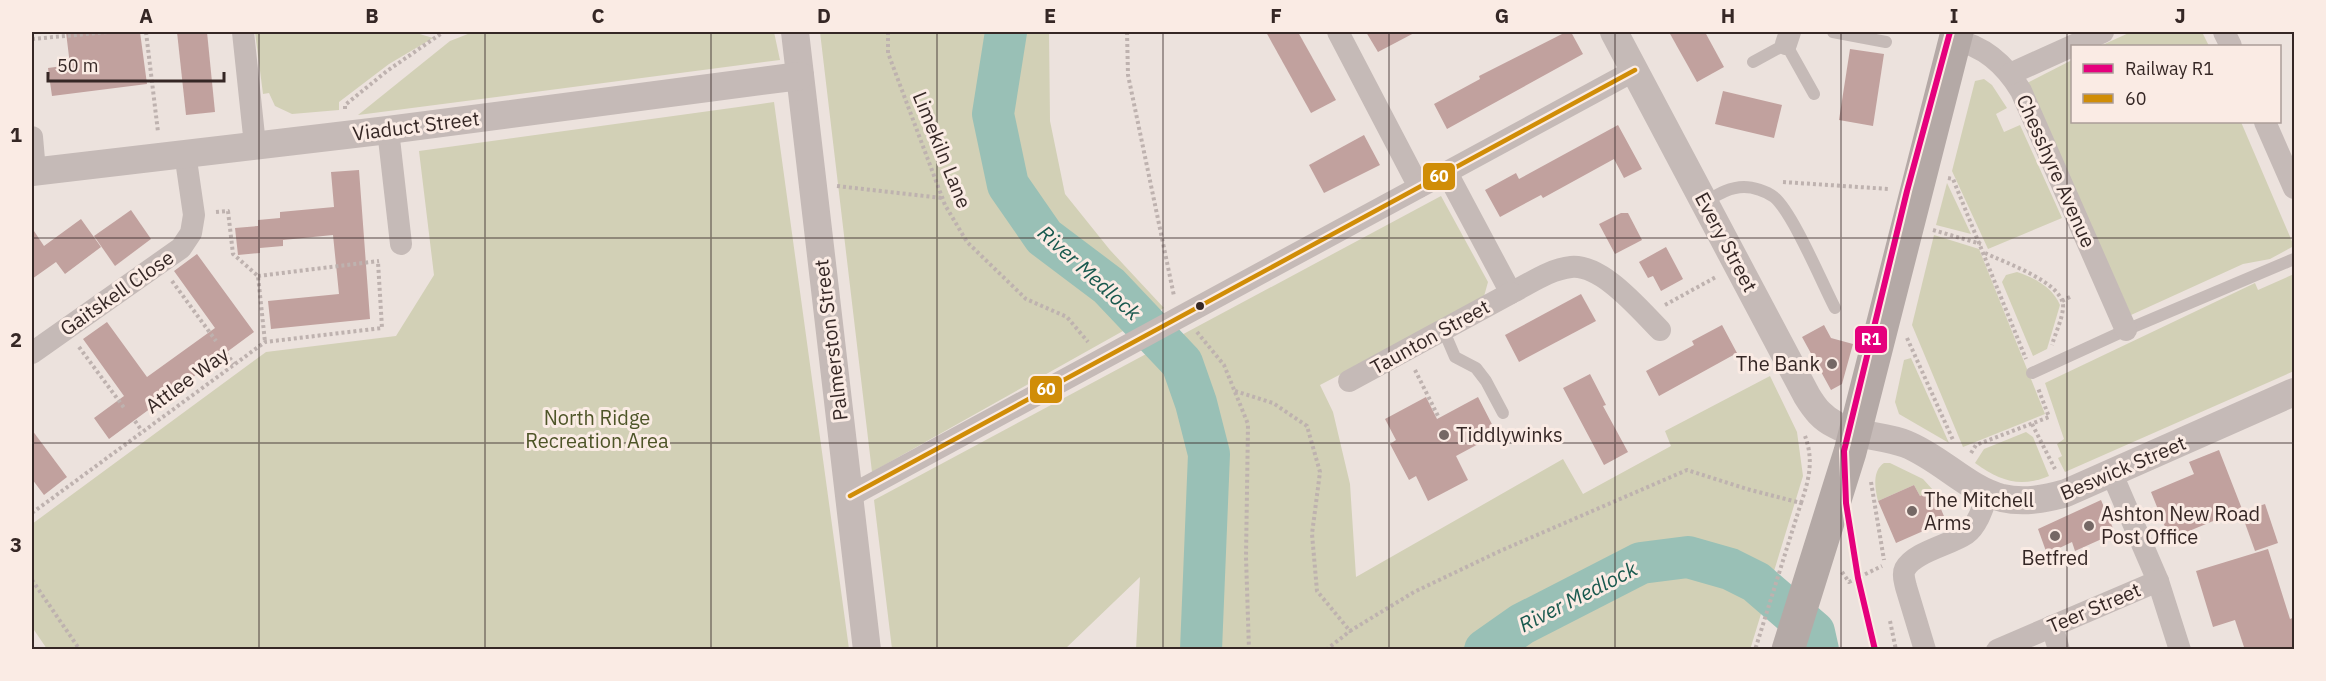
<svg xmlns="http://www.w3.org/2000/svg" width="2326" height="681" font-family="'IBM Plex Sans',sans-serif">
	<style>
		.green { fill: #d2d0b6 }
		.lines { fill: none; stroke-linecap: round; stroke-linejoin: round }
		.river { stroke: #99c0b6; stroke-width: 42 }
		.building { fill: #c1a19e }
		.path { stroke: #beb2af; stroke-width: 4; stroke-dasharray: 3 3; stroke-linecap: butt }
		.service { stroke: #c5bab7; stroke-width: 12 }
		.minor { stroke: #c5bab7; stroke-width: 22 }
		.tertiary { stroke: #c5bab7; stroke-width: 28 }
		.primary { stroke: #b4a9a6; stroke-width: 33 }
		.bus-1-casing { stroke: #faebe4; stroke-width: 9 }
		.bus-1 { stroke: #d08d07; stroke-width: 4.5 }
		.rail-1-casing { stroke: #faebe4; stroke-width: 10 }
		.rail-1 { stroke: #e5007d; stroke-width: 6 }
		.grid { fill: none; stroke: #352725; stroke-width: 1.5; stroke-opacity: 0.55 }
		.bus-dot { fill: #352725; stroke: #faebe4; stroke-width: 2 }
		.poi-dot { fill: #756865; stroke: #faebe4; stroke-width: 2 }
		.labels { text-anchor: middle; stroke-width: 6; stroke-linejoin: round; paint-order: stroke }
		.street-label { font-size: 20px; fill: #352725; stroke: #faebe4 }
		.poi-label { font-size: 20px; fill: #352725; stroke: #faebe4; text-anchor: start }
		.park-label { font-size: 20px; fill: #4e5528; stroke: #faebe4 }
		.water-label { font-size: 21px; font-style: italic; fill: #19594e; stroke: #faebe4 }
		.line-badge { stroke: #faebe4; stroke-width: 2 }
		.badge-label { font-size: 16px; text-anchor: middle; font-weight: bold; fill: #fff }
		.neatline { fill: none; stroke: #352725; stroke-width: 2 }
		.grid-label { font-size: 20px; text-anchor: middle; font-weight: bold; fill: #352725 }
	</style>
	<rect width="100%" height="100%" fill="#ece2dd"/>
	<g class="green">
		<path d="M255 32H413L433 38 389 64 339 102V110L292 114 275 106 269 93 263 94Z"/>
		<path d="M473 32H774L780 60 358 115 450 41Z"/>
		<path d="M820 32H1049L1050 121 1065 194 1110 250 1164 308 872 472Z"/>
		<path d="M2131 32H2202L2209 46H2100Z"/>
		<path d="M2072 60V122H2241L2294 246 2270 259 2243 264 2131 315 2027 83Z"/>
		<path d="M1984 79 1992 85 2007 108 1996 114 2004 132 2020 125 2062 218 1988 249 1952 171 1975 81Z"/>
		<path d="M774 102 849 649H47L32 627V524L266 352 396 336 434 275 419 151Z"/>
		<path d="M1947 183 1971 234 1936 225Z"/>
		<path d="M1441 196 1488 282 1483 300 1320 385 1333 412 1350 484 1356 577 1563 459 1583 494 1671 446 1665 431 1770 376 1797 432 1803 476 1750 650 1136 649 1140 577 1065 649H892L874 500Z"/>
		<path d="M1934 235 1979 249 2045 414 1963 447 1912 325Z"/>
		<path d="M2017 272C2035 278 2052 287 2060 305L2047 349 2033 356 2002 282 2006 275Z"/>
		<path d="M2294 274V371L2065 472 2058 458 2062 456 2057 444 2064 439 2045 383 2255 283 2258 290Z"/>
		<path d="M1911 358 1949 443 1899 414 1895 402 1904 360Z"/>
		<path d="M2026 432 2033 437 2049 476C2020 488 2000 481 1975 463L1984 449Z"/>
		<path d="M1884 463H1890L1923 479 1933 490 1920 496 1914 485 1878 501C1875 488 1872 471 1884 463Z"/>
	</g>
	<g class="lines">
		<g class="river">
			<path d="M1006 32 993 114 1008 185 1044 237 1109 286 1182 363 1196 403 1209 454 1201 650"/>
			<path d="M1485 650 1522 624 1641 563 1688 557 1730 569 1756 582 1814 632 1818 650"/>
		</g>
	</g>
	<g class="building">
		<path d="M66 32H140L147 84 52 96 48 68 70 65Z"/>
		<path d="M177 32H207L215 112 186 115Z"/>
		<path d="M1266 32H1298L1336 100 1311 113Z"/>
		<path d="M1366 32H1416L1378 52Z"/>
		<path d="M1566 32H1571L1583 54 1447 129 1434 104 1480 79 1479 76Z"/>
		<path d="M1669 32H1705L1724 67 1697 82Z"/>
		<path d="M1850 49 1884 54 1873 126 1839 120Z"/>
		<path d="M1723 91 1782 105 1774 138 1715 124Z"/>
		<path d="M1618 125 1642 169 1624 178 1614 159 1543 198 1541 195 1500 217 1485 190 1516 173 1519 179Z"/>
		<path d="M1364 135 1380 165 1324 193 1309 165Z"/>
		<path d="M359 170 370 319 271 329 268 301 339 294 333 235 283 240V246L260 248V253L238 255 235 228 258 226V220L280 218V212L334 207 331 172Z"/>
		<path d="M131 210 151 239 115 266 94 236Z"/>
		<path d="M1621 213H1628L1642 240 1615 254 1599 224Z"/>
		<path d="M81 219 101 247 65 274 56 262 32 279V228L44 246Z"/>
		<path d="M1666 247 1683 279 1661 291 1653 276 1648 278 1639 262Z"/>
		<path d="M197 254 254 332 109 439 94 418 124 396 83 339 107 322 147 377 215 328 174 271Z"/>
		<path d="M1581 294 1596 321 1519 362 1505 335Z"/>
		<path d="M1722 325 1737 353 1659 396 1646 371 1694 345 1692 341Z"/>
		<path d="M1824 325 1831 338 1853 344 1842 384 1831 390 1802 337Z"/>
		<path d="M1590 374 1606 405 1603 406 1628 452 1604 465 1563 388Z"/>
		<path d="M1426 397 1437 419 1478 397 1497 434 1456 456 1468 480 1428 501 1416 476 1409 480 1390 444 1396 440 1385 419Z"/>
		<path d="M32 430 67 477 44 495 32 479Z"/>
		<path d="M2219 450 2242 509 2170 539 2151 492 2194 474 2189 462Z"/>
		<path d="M1914 485 1920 496 1933 490 1946 521 1896 543 1878 501Z"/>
		<path d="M2101 500 2115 533 2075 551 2072 542 2047 554 2038 529Z"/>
		<path d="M2265 504 2278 543 2255 551 2241 512Z"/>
		<path d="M2268 549 2290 619 2295 617V650H2245L2235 620 2213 627 2196 571Z"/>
	</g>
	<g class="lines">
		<g class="path">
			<path d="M146 32 158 132"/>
			<path d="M432 32H446"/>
			<path d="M888 32V53L945 205 967 242 1026 299 1067 317 1088 342"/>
			<path d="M1127 32 1128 75 1174 296"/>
			<path d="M32 39 109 32"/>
			<path d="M345 109V105L387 71 442 33"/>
			<path d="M1948 178 1953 179 2026 359"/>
			<path d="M1783 182 1889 189"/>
			<path d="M837 186 942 198"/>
			<path d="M216 212 228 211 233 254 258 276 265 342"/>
			<path d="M1933 230 1981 244"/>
			<path d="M1985 253C2003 262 2066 283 2063 308 2062 320 2055 334 2052 345"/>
			<path d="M258 276 379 261"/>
			<path d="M172 281 216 341"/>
			<path d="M2062 301 2072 296"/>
			<path d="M1665 305 1716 277"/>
			<path d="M1197 332 1224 365 1248 424 1246 557 1249 650"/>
			<path d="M1907 338 1953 440"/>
			<path d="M79 347 125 409"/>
			<path d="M226 353 234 364"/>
			<path d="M1415 370 1439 418"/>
			<path d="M1235 391 1273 403 1307 426 1320 472 1312 534 1317 591 1350 631 1414 592 1500 551 1687 470 1747 489 1801 503 1755 650"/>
			<path d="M135 421 142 431"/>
			<path d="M2032 424 2055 469"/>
			<path d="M1971 453 1976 445 2049 417 2038 388"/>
			<path d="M1871 482 1884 560"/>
			<path d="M1801 503C1809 480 1814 460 1805 436"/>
			<path d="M32 513 265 342 382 328 378 262"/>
			<path d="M1842 572 1849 582 1882 566"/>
			<path d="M32 580 80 650"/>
			<path d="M1890 621 1896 650"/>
			<path d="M1326 650 1350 631"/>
		</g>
		<g class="service">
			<path d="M1833 32 1886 42"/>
			<path d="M1753 62 1786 44 1814 94"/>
			<path d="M1705 202C1717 195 1729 187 1744 187 1753 187 1766 191 1774 197 1793 213 1822 283 1835 308"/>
			<path d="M1443 329 1455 357 1476 368 1486 381 1503 413"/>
			<path d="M2032 373 2126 330 2294 259"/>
		</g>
		<g class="minor">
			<path d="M243 32 255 145"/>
			<path d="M1338 32 1419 187"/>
			<path d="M2224 32 2231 46"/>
			<path d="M1955 40C1984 46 2006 66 2021 91L2126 330"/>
			<path d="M1786 44 1790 32"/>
			<path d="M2010 74 2103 32"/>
			<path d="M2265 122 2294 188"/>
			<path d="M388 130 401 244"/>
			<path d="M32 137 35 171"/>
			<path d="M1447 173 1511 293C1529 284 1550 269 1571 267 1602 264 1639 309 1660 330"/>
			<path d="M32 353 181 248 191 233 194 215 185 153"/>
			<path d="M1349 381 1511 293"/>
			<path d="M2112 474 2158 581 2180 650"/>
			<path d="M850 496 1635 70"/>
			<path d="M2052 626 2059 650"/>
			<path d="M1925 650 1906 587C1905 582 1902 575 1905 569 1914 552 1950 545 1966 534 1978 525 1983 507 1988 493"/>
			<path d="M1997 650 2158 581"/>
		</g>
		<g class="tertiary">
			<path d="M795 32 867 650"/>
			<path d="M1614 32 1807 396C1815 409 1822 418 1836 425 1858 437 1883 435 1906 444 1941 458 1967 489 2002 498 2024 503 2045 499 2066 493L2294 392"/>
			<path d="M32 172 388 130 800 76"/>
		</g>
		<path class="primary" d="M1788 650 1850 452 1957 32"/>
		<g class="bus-1-casing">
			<path id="bus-1" d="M850 496 1635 70"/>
		</g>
		<use href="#bus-1" class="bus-1"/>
		<g class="rail-1-casing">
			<path id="rail-1" d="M1875 650 1858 578 1846 503 1844 451 1907 191 1950 32"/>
		</g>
		<use href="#rail-1" class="rail-1"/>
	</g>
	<path class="grid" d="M259 32V650M485 32V650M711 32V650M937 32V650M1163 32V650M1389 32V650M1615 32V650M1841 32V650M2067 32V650M32 238H2294M32 443H2294"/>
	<circle class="bus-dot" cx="1200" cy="306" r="5"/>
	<g class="poi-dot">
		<circle cx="1832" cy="364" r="6"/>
		<circle cx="1444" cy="435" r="6"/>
		<circle cx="1912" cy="511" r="6"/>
		<circle cx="2089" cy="526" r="6"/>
		<circle cx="2055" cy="536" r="6"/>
	</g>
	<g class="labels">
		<g class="street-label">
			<text transform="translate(416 126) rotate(-7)" y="7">Viaduct Street</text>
			<text transform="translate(942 150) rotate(68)" y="7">Limekiln Lane</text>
			<text transform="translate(2056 171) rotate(66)" y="7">Chesshyre Avenue</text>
			<text transform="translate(1726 242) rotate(62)" y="7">Every Street</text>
			<text transform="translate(117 293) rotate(-35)" y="7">Gaitskell Close</text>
			<text transform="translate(1430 337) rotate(-29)" y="7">Taunton Street</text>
			<text transform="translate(831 340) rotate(-97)" y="7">Palmerston Street</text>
			<text transform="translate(187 380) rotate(-36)" y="7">Attlee Way</text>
			<text transform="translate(2123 468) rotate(-23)" y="7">Beswick Street</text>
			<text transform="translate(2094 608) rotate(-23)" y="7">Teer Street</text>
		</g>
		<g class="poi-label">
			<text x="1820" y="371" text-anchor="end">The Bank</text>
			<text x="1456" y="442">Tiddlywinks</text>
			<text x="1924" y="507">The Mitchell<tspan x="1924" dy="23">Arms</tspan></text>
			<text x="2101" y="521">Ashton New Road<tspan x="2101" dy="23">Post Office</tspan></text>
			<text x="2055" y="565" text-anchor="middle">Betfred</text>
		</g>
		<g class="park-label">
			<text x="597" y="425">North Ridge<tspan x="597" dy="23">Recreation Area</tspan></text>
		</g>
		<g class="water-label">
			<text transform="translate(1089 273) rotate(42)" y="7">River Medlock</text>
			<text transform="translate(1578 597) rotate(-27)" y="7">River Medlock</text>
		</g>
	</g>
	<g class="line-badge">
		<rect x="1422" y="162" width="34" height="29" rx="6" fill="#d08d07"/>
		<rect x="1854" y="325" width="34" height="29" rx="6" fill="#e5007d"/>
		<rect x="1029" y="375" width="34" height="29" rx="6" fill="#d08d07"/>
	</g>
	<g class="badge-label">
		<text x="1439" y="182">60</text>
		<text x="1871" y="345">R1</text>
		<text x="1046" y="395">60</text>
	</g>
	<rect width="2326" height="681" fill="none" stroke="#faebe4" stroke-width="66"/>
	<rect x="2071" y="45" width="210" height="78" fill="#faebe4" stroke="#ab9d98" stroke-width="1.5"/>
	<rect x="2083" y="64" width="30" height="9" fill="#e5007d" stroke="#ab9d98" stroke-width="1.5"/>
	<text x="2125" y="75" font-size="18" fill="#352725">Railway R1</text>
	<rect x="2083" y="94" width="30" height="9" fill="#d08d07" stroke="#ab9d98" stroke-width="1.5"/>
	<text x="2125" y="105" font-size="18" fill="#352725">60</text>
	<path d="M48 72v9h176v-9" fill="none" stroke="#352725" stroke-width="3"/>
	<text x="57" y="72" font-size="18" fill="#352725" stroke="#faebe4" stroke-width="4.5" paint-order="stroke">50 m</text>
	<rect x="33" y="33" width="2260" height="615" class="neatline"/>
	<g class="grid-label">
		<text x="146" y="23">A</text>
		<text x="372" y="23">B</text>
		<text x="598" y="23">C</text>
		<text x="824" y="23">D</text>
		<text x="1050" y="23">E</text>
		<text x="1276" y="23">F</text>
		<text x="1502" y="23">G</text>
		<text x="1728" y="23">H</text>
		<text x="1954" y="23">I</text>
		<text x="2180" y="23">J</text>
		<text x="16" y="142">1</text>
		<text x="16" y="347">2</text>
		<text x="16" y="552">3</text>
	</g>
</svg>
